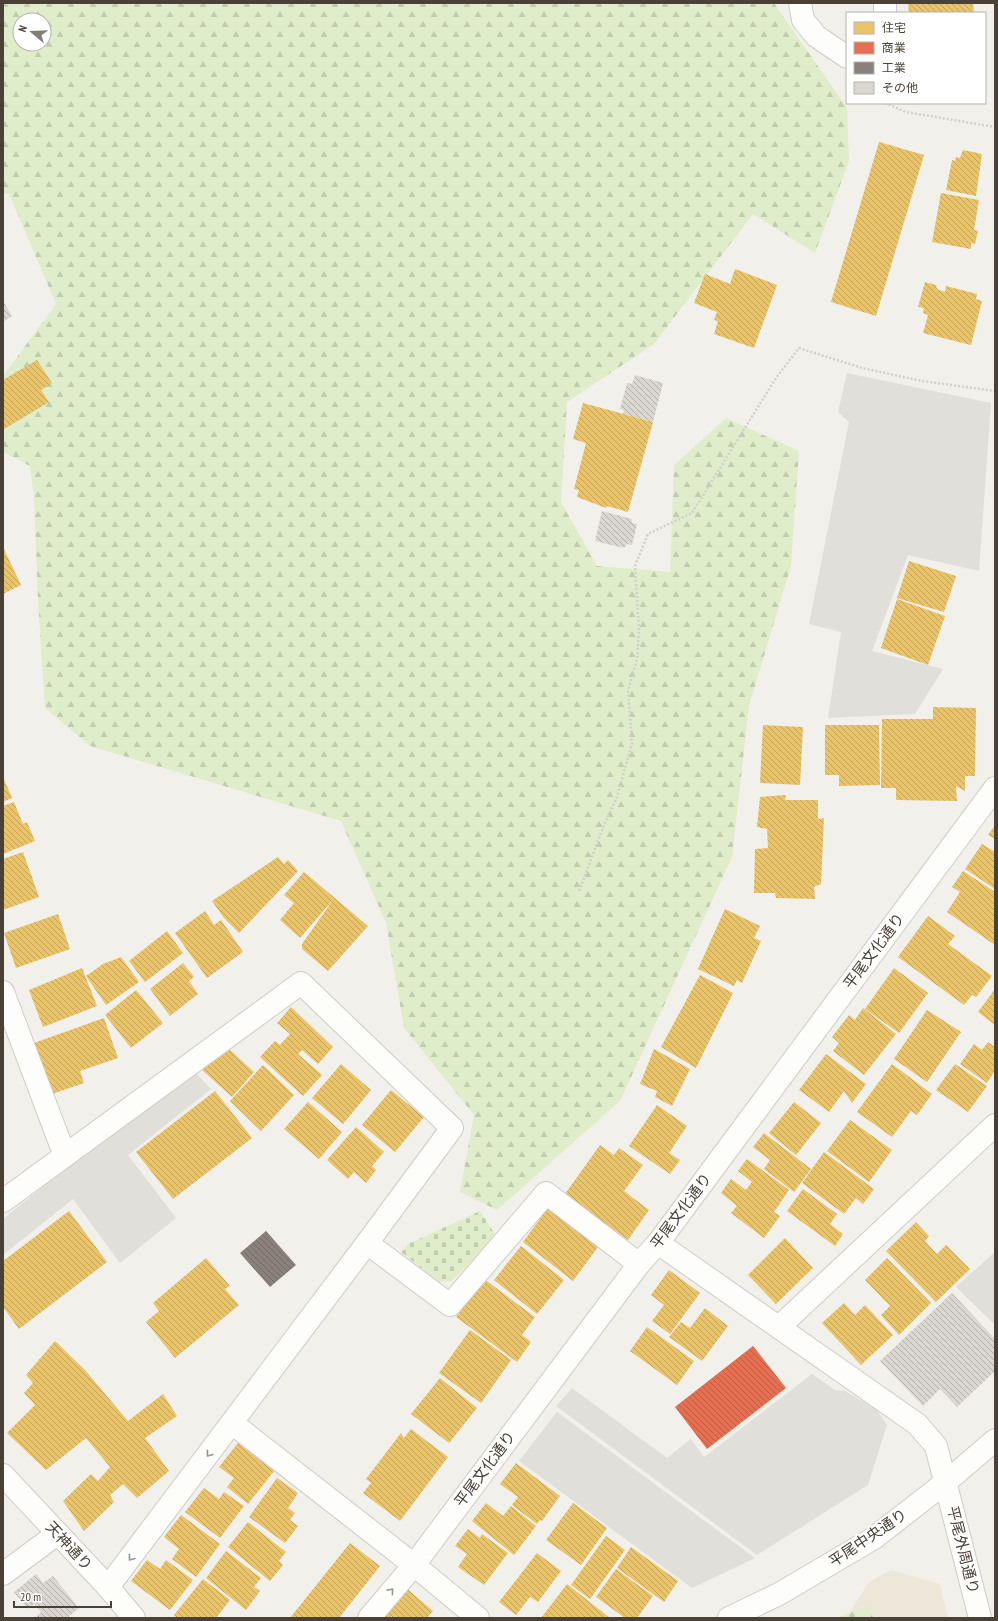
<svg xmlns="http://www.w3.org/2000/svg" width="998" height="1621" font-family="'PT Sans Narrow','Noto Sans JP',sans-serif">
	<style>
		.education { fill: #ede7da }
		.forest { fill: url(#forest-firs); fill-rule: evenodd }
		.cemetery { fill: url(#cemetery-stones) }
		.parking { fill: #e1dfda }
		.homes { fill: url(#homes-back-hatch) }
		.shops { fill: url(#shops-back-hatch) }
		.industry { fill: url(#industry-back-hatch) }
		.building { fill: url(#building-back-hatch) }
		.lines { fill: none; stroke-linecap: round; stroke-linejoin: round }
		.minor-casing { stroke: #cfccc7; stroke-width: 24 }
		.path { stroke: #d2d0ca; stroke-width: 2.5; stroke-dasharray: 2 2; stroke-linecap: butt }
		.minor { stroke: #fdfdfc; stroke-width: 22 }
		.oneway { stroke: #9a968f }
		.labels { text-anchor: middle; stroke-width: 4; stroke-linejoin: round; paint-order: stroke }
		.street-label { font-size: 15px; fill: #494136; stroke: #fff }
	</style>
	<defs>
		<pattern id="forest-firs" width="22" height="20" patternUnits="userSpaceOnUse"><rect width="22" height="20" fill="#e0edca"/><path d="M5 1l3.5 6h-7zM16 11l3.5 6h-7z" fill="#c2ccae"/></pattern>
		<pattern id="cemetery-stones" width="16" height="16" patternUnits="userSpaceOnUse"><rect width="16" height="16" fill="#e0edca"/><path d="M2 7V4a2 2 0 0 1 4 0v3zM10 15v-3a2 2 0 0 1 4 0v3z" fill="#c2ccae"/></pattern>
		<pattern id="homes-back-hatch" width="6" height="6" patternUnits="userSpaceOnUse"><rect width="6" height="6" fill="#e9c46a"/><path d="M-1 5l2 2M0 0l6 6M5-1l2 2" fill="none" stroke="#bfa158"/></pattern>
		<pattern id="shops-back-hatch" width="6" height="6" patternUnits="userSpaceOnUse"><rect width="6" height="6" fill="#e76f51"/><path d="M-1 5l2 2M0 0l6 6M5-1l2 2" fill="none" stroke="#bd5d44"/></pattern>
		<pattern id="industry-back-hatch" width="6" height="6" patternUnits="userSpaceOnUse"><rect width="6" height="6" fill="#8a817c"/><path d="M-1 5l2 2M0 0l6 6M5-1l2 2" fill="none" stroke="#736b66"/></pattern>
		<pattern id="building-back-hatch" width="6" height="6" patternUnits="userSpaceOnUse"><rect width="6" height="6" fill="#dad7d2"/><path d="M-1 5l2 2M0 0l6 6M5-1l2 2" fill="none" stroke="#b3b0ab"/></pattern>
	</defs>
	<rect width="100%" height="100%" fill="#f2f0eb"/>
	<path class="education" d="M891 1570 940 1584 948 1618H846L869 1582Z"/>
	<g class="forest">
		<path d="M3 3H774L847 108 849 161 815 253 753 214 654 344 567 402 561 502 597 566 670 572 674 465 726 418 799 451 791 566 749 706 732 857 620 1101 497 1210 460 1192 474 1115 404 1028 386 923 341 821 90 746 45 708 38 600 34 497 30 466 3 452V376L56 304 9 194 3 193ZM20 20H44V44H20Z"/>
		<path d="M868 1606 873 1618H836Z"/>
	</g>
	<path class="cemetery" d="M480 1211 496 1236 452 1281 439 1282 401 1252 408 1244Z"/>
	<g class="parking">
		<path d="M847 373 991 403 979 571 908 555 872 651 943 669 915 714 828 718 841 632 809 624 849 422 838 412Z"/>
		<path d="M191 1068 211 1089 128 1155 176 1218 120 1263 73 1199 3 1255V1219Z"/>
		<path d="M995 1252V1325L956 1287Z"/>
		<path d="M812 1374 835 1390 845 1391 877 1410 887 1425 868 1485 757 1555 556 1406 572 1388 667 1458 691 1439 704 1457Z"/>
		<path d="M557 1412 755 1558 692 1588 519 1461Z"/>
	</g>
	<g class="homes">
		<path d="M908 3H973L974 13H909Z"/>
		<path d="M879 142 924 155 876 316 831 302Z"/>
		<path d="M963 150 982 154 976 196 946 190 952 160 955 161 956 157 960 158Z"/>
		<path d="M941 193 979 200 974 230 978 231 975 244 971 243V249L932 242Z"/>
		<path d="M735 269 777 285 754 348 714 334 718 321 714 320 717 312 694 303 705 274 730 284Z"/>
		<path d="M925 282 936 285 937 289 945 292 946 286 977 294 976 299 982 301 971 345 923 333 928 315 923 313 924 308 918 307Z"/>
		<path d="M37 360 52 383 41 390 49 402 4 429 3 380Z"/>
		<path d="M583 403 653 422 628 512 607 506 606 508 577 497 579 490 574 489 586 443 573 439Z"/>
		<path d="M3 547 21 585 3 594Z"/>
		<path d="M909 561 956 576 944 612 897 598Z"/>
		<path d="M897 599 945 616 928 665 881 648Z"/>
		<path d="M933 707 976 708 975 776H965V791L956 786 957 801 896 800V788H881L882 719H933Z"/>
		<path d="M763 725 803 727 800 785 760 783Z"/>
		<path d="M825 725H879L880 785 839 786V775H825Z"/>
		<path d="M3 777 12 798 3 802Z"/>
		<path d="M786 795 785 800H818V819L824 818 821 884 814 887 815 899 776 898 775 893H754L755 849 768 848 767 829 757 827 760 797Z"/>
		<path d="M14 802 23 824 27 822 35 841 3 854V806Z"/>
		<path d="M995 825V839L988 835Z"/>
		<path d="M982 844 995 852V889L965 869Z"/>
		<path d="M23 852 39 897 3 910V859Z"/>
		<path d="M278 857 284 864 288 860 298 871 239 933 224 918 212 901Z"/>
		<path d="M963 871 995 892V945L947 912 960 892 952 887Z"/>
		<path d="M304 872 368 926 328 971 302 949V944L333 900 300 938 280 920 294 903 284 895Z"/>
		<path d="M725 909 760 926 754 938 761 941 742 983 737 980 734 986 698 969Z"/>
		<path d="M205 911 214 925 221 920 243 952 207 978 175 933Z"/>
		<path d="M58 914 70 949 16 968 4 933Z"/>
		<path d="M928 916 955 936 948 944 992 976 976 997 972 995 964 1005 898 957Z"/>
		<path d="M167 931 183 953 145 982 129 961Z"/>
		<path d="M121 957 139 982 106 1005 86 976 103 964Z"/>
		<path d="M183 963 194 977 189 981 198 994 170 1016 150 989Z"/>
		<path d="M82 968 97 1006 43 1027 29 990Z"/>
		<path d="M894 968 928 993 899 1033 865 1009Z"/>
		<path d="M700 975 733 993 696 1068 661 1047Z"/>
		<path d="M995 989V1025L978 1012Z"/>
		<path d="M136 990 163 1023 131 1048 105 1015Z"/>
		<path d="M291 1007 333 1047 318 1064 302 1050 298 1054 322 1075 303 1096 260 1057 275 1041 280 1045 290 1034 277 1023Z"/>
		<path d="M863 1008 896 1034 864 1075 833 1051 839 1043 832 1037 849 1015 855 1020Z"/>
		<path d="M927 1010 961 1032 927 1082 894 1059Z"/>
		<path d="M104 1018 118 1058 80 1071 84 1083 52 1094 34 1043Z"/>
		<path d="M988 1042 995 1047V1073L994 1072 987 1083 960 1064 974 1044 982 1050Z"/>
		<path d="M228 1048 254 1072 232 1097 201 1069Z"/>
		<path d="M654 1049 690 1069 672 1106 655 1097 657 1091 640 1084Z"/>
		<path d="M826 1054 866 1084 852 1103 844 1091 829 1112 799 1090Z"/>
		<path d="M341 1064 371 1090 343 1124 312 1098Z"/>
		<path d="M892 1064 932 1094 917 1115 911 1111 892 1137 857 1112Z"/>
		<path d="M955 1064 987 1086 968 1112 936 1090Z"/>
		<path d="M263 1065 294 1095 261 1131 230 1101Z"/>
		<path d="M391 1090 424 1117 395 1152 362 1125Z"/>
		<path d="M215 1091 252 1138 173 1199 136 1152Z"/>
		<path d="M308 1102 342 1132 319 1159 284 1129Z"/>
		<path d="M794 1102 821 1123 796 1155 769 1133Z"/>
		<path d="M657 1105 687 1126 669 1153 680 1160 670 1174 629 1146Z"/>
		<path d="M850 1120 892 1150 869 1182 827 1151Z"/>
		<path d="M356 1127 384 1152 372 1166 376 1170 366 1183 354 1172 348 1179 327 1160Z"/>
		<path d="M764 1133 811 1169 794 1192 764 1169 770 1160 753 1147Z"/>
		<path d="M600 1145 614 1155 619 1148 643 1165 624 1191 649 1210 628 1240 565 1194Z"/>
		<path d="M824 1152 874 1189 863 1204 856 1198 844 1214 802 1183Z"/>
		<path d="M747 1159 789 1190 774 1212 780 1216 764 1238 731 1213 737 1206 721 1193 731 1179 746 1190 752 1182 738 1171Z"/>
		<path d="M803 1189 837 1214 830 1224 843 1234 835 1246 787 1211Z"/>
		<path d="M548 1208 598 1247 573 1281 523 1242Z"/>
		<path d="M69 1211 107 1262 19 1329 3 1307V1261Z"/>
		<path d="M916 1222 929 1236 925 1241 937 1254 946 1245 970 1269 936 1302 886 1251Z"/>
		<path d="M785 1238 813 1268 776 1304 748 1275Z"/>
		<path d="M521 1246 564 1280 537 1314 494 1280Z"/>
		<path d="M206 1258 230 1286 225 1289 239 1305 175 1358 146 1322 159 1311 153 1303Z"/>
		<path d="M887 1258 931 1303 899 1335 881 1315 890 1306 865 1280Z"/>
		<path d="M669 1270 700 1293 670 1334 652 1321 664 1305 651 1295Z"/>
		<path d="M484 1279 535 1317 522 1335 531 1342 517 1362 456 1317Z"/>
		<path d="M844 1303 855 1315 865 1305 893 1335 861 1365 822 1323Z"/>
		<path d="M705 1308 728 1326 702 1361 669 1337 681 1322 690 1328Z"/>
		<path d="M647 1327 694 1361 677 1385 630 1351Z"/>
		<path d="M470 1330 511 1360 481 1403 439 1373Z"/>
		<path d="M55 1341 85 1370 128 1421 163 1394 177 1416 145 1438 169 1471 137 1498 123 1484 110 1495 114 1502 84 1531 63 1501 91 1474 98 1481 110 1467 86 1438 46 1470 7 1433 35 1405 24 1393 33 1383 26 1375Z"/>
		<path d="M440 1378 477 1408 449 1443 411 1414Z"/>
		<path d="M411 1429 448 1457 400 1521 363 1493 371 1483 366 1479 401 1433 404 1438Z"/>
		<path d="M238 1443 274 1471 248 1504 227 1487 234 1478 219 1467Z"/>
		<path d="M516 1463 560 1496 542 1521 540 1520 537 1524 512 1505 518 1497 500 1484Z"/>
		<path d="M277 1478 298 1493 288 1508 295 1513 290 1520 298 1526 285 1543 249 1517Z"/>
		<path d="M204 1488 219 1499 224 1492 244 1506 220 1538 185 1512Z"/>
		<path d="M486 1503 503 1516 511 1506 536 1526 514 1555 472 1521Z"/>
		<path d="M573 1503 607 1528 581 1565 546 1540Z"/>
		<path d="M181 1515 220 1544 196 1577 172 1559 179 1549 164 1537Z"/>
		<path d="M248 1522 286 1552 279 1561 283 1565 270 1581 228 1547Z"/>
		<path d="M468 1529 480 1538 482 1534 508 1553 484 1585 458 1567 467 1554 455 1546Z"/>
		<path d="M606 1536 625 1550 590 1599 571 1585Z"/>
		<path d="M350 1543 380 1566 339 1618H290Z"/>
		<path d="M631 1547 678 1581 664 1602 617 1568Z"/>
		<path d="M226 1551 261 1578 254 1587 260 1591 246 1610 206 1578Z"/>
		<path d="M537 1553 561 1571 538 1602 530 1597 516 1615 499 1602Z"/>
		<path d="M147 1560 160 1569 166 1560 193 1580 170 1610 131 1581Z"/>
		<path d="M616 1569 653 1596 637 1618H625L596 1597Z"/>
		<path d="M203 1579 230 1600 216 1618H177L174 1615Z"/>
		<path d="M567 1584 610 1618H541Z"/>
		<path d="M405 1587 433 1611 427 1618H378Z"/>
	</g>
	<path class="shops" d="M753 1346 786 1388 707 1449 675 1407Z"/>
	<path class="industry" d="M266 1231 296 1265 270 1287 240 1253Z"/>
	<g class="building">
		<path d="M3 301 12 316 3 322Z"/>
		<path d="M635 375 663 383 653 422 623 414 624 410 620 409 627 383 632 384Z"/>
		<path d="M602 511 632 519V523L637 524 632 545 627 544 624 548 595 541Z"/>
		<path d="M952 1293 995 1339V1371L957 1407 940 1389 923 1406 880 1361Z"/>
		<path d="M36 1574 43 1583 53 1576 79 1608 67 1618H37L36 1617 41 1612 34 1604 28 1609 14 1592Z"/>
	</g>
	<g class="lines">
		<g class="minor-casing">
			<g id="minor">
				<path d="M800 3 803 20 816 36 847 57"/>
				<path d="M885 3V13"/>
				<path d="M3 992 65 1156"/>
				<path d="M3 1201 301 983 452 1128 367 1243 108 1587"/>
				<path d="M367 1243 450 1305 546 1193 639 1264"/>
				<path d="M658 1243 917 1424 936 1446 980 1618"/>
				<path d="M779 1327 995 1125"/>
				<path d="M232 1423 414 1565 478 1618"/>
				<path d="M3 1475 108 1587 134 1618"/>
				<path d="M3 1574 57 1534"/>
				<path d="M369 1618 414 1565 639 1264 658 1243 995 788"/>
				<path d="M729 1618 779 1594 874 1538 946 1482 995 1440"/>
			</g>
		</g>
		<g class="path">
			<path d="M885 103 906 112 995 127"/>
			<path d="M579 891 604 825 617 797 632 743 628 691 637 659 639 631 635 566 648 534 692 513 776 378 799 348 862 368 922 381 995 391"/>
		</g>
		<use href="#minor" class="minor"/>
	</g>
	<defs><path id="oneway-chevron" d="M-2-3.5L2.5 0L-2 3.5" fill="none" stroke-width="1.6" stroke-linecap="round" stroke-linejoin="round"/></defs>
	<g class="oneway">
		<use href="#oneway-chevron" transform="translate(209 1454) rotate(127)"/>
		<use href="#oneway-chevron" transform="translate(131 1558) rotate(127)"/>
		<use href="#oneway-chevron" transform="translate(391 1591) rotate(-50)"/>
	</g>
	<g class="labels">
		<g class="street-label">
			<text transform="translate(874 951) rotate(-53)" y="5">平尾文化通り</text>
			<text transform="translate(681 1211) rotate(-53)" y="5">平尾文化通り</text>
			<text transform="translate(485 1469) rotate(-53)" y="5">平尾文化通り</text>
			<text transform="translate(868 1538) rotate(-34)" y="5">平尾中央通り</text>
			<text transform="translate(69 1546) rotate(47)" y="5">天神通り</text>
			<text transform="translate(963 1550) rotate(76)" y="5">平尾外周通り</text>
		</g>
	</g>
	<rect width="998" height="1621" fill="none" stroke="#494136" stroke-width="8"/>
	<rect x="846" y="12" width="140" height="92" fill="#ffffff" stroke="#b6b3af"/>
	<rect x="854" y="22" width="20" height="12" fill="#e9c46a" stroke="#b6b3af"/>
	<text x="882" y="32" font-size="12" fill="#494136">住宅</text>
	<rect x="854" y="42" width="20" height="12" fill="#e76f51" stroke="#b6b3af"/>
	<text x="882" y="52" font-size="12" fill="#494136">商業</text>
	<rect x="854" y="62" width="20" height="12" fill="#8a817c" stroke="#b6b3af"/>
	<text x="882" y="72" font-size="12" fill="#494136">工業</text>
	<rect x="854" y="82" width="20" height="12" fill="#dad7d2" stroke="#b6b3af"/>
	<text x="882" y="92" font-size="12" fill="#494136">その他</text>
	<g transform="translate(32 32) rotate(289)"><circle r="19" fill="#ffffff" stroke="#b6b3af"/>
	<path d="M0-3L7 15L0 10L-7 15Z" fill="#847e75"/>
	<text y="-6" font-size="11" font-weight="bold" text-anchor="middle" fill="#494136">N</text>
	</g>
	<path d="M14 1601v6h97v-6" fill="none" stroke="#494136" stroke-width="2"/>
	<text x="20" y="1601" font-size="12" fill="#494136" stroke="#ffffff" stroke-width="3" paint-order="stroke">20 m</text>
</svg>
